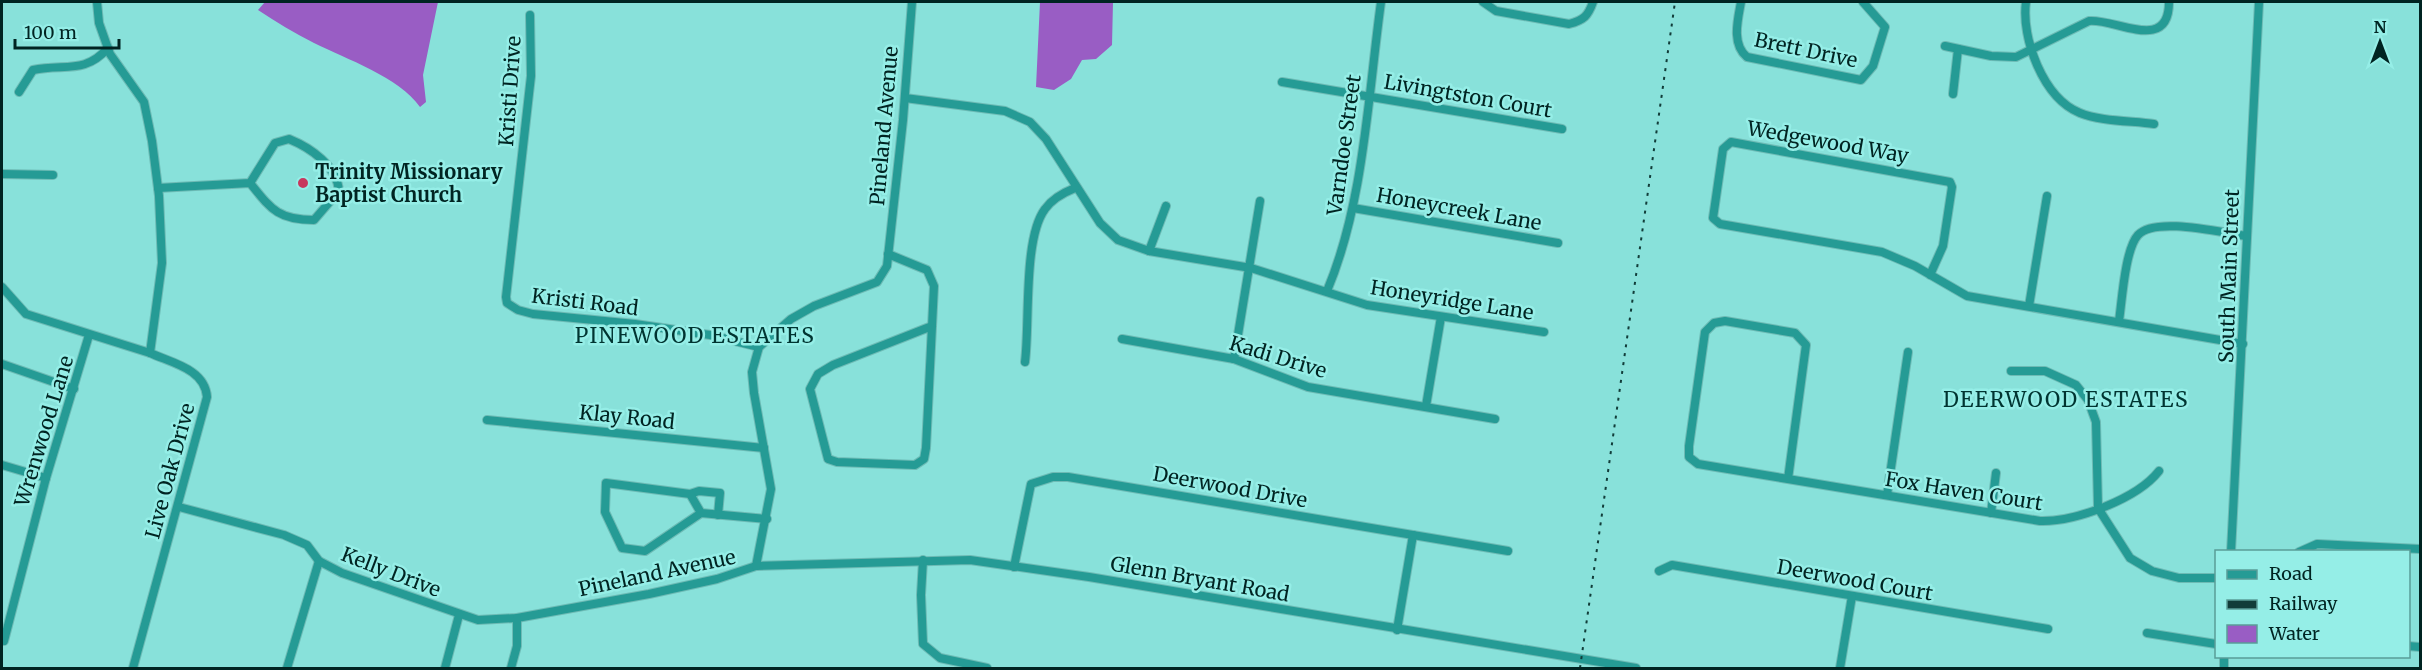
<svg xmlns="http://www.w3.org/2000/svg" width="2422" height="670" font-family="Merriweather,serif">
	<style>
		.water { fill: #995dc4 }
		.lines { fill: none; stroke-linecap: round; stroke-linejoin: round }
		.minor-casing { stroke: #6dbbb5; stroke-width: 10 }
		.minor { stroke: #259b95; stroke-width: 8 }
		.rail { stroke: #113c39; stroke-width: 2; stroke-dasharray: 3 6; stroke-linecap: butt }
		.poi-dot { fill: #c7385e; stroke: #95eee7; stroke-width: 2 }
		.labels { text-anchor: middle; stroke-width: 5; stroke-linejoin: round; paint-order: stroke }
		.street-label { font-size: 20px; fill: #002422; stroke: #95eee7 }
		.poi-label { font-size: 20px; font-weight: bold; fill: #002422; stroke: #95eee7; text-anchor: start }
		.neighbourhood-label { font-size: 21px; letter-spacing: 1.5px; fill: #003431; stroke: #95eee7 }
	</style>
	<rect width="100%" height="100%" fill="#88e1da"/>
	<g class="water">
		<path d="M265 2H438L423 75 426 102 420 107C399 77 346 59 314 43 294 33 276 22 258 10Z"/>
		<path d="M1040 2H1113L1112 45 1096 59 1082 60 1071 79 1054 90 1036 87Z"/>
	</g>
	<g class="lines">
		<g class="minor-casing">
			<g id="minor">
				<path d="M97 2 99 23 110 54 144 102 152 141 159 196 162 263 150 353C172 363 205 369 207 397L133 668"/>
				<path d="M1483 2 1496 11 1569 24C1584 20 1588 16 1593 2"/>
				<path d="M1741 2C1738 19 1731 44 1747 57L1861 80 1873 66 1885 27 1863 2"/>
				<path d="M2026 2C2021 38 2043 98 2080 113 2099 121 2132 121 2154 124"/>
				<path d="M530 15 531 76 506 297 507 303 518 310 533 314 635 324 710 335 759 347"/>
				<path d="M1945 46 1991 56 2016 57 2089 21C2115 18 2169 54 2169 2"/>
				<path d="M1282 82 1562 129"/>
				<path d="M19 92 33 70C64 63 84 75 108 48"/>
				<path d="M1953 94 1958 49"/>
				<path d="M905 98 1005 111 1030 122 1046 139 1100 223 1118 240 1149 251 1251 268 1367 305 1544 332"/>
				<path d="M2 174 53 175"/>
				<path d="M158 188 250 183 275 143 289 139C311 148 337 166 339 191L314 220C278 220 271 209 250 183"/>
				<path d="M1353 208 1558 243"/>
				<path d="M1149 251 1166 206"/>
				<path d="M888 254 927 270 934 286 926 448 924 459 915 465 837 462 828 459 810 389 818 374 833 365 932 326"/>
				<path d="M1930 275 1943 246 1952 187 1950 182 1731 142 1723 149 1713 218 1720 224 1882 252 1915 266 1967 296 2243 344"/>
				<path d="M2 287 26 314 150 353"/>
				<path d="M1327 291C1364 203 1368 96 1381 2"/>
				<path d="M2029 306 2047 196"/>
				<path d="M2119 321C2122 301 2125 249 2138 235 2155 216 2222 233 2247 236"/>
				<path d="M1122 339 1234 359 1308 387 1495 419"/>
				<path d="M1234 359 1260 201"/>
				<path d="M1025 362C1030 324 1023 238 1045 209 1052 199 1065 192 1075 188"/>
				<path d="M2 364 74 389"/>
				<path d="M2011 371H2045L2076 385 2088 400 2096 422 2098 508 2130 558 2152 571 2179 578H2216"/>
				<path d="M1426 406 1441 317"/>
				<path d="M487 420 764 448"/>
				<path d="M2 465 46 478"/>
				<path d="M1788 479 1806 345 1795 333 1725 321 1714 323 1705 332 1689 446V457L1698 464 2040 521C2075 522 2137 499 2159 471"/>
				<path d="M690 494 699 491 720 493 718 515"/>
				<path d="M1887 495 1908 352"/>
				<path d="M179 507 284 535 307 545 319 561 342 573 478 620 517 618 649 594 717 579 756 566 970 560 1089 577 1636 668"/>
				<path d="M701 513 645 551 622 548 605 512 606 483 690 494 701 513 767 519"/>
				<path d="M1991 513 1996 473"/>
				<path d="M2231 552 2259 2"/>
				<path d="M2299 552 2317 544 2420 549"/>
				<path d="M923 560 921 595 923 644 940 658 987 668"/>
				<path d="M756 566 771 489 754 393 752 372 759 347 791 319 814 306 877 282 887 266 903 120 912 2"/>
				<path d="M1014 567 1031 484 1053 477H1068L1508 551"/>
				<path d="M1659 571 1672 565 2048 629"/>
				<path d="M1397 630 1413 535"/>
				<path d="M2147 633 2216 644"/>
				<path d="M4 641 46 478 89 335"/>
				<path d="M2408 646 2420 647"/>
				<path d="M287 668 319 561"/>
				<path d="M445 668 459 615"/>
				<path d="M511 668 517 646V618"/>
				<path d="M1840 668 1852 596"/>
				<path d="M2224 668V656"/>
			</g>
		</g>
		<use href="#minor" class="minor"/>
		<path class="rail" d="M1580 668 1675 2"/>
	</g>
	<circle class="poi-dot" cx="303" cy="183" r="6"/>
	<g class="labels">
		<g class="street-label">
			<text transform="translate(1806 50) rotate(12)" y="7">Brett Drive</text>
			<text transform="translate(510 91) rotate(-86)" y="7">Kristi Drive</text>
			<text transform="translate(1468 96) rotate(10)" y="7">Livingtston Court</text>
			<text transform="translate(884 126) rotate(-85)" y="7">Pineland Avenue</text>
			<text transform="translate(1828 142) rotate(10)" y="7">Wedgewood Way</text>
			<text transform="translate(1344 145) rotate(-82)" y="7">Varndoe Street</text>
			<text transform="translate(1459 209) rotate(10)" y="7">Honeycreek Lane</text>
			<text transform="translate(2229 276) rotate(-88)" y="7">South Main Street</text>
			<text transform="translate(1452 300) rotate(9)" y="7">Honeyridge Lane</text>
			<text transform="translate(585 302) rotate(7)" y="7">Kristi Road</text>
			<text transform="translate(1278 357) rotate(17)" y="7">Kadi Drive</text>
			<text transform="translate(627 417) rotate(6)" y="7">Klay Road</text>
			<text transform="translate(44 431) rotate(-73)" y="7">Wrenwood Lane</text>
			<text transform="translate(170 471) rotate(-75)" y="7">Live Oak Drive</text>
			<text transform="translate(1230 487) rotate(10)" y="7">Deerwood Drive</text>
			<text transform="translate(1964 491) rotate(9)" y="7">Fox Haven Court</text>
			<text transform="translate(391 572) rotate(21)" y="7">Kelly Drive</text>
			<text transform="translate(657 573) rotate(-12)" y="7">Pineland Avenue</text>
			<text transform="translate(1200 579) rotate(10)" y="7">Glenn Bryant Road</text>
			<text transform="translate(1855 580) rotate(10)" y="7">Deerwood Court</text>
		</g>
		<g class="poi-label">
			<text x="315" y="179">Trinity Missionary<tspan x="315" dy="23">Baptist Church</tspan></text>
		</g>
		<g class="neighbourhood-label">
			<text x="695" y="343">PINEWOOD ESTATES</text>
			<text x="2066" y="407">DEERWOOD ESTATES</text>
		</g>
	</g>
	<rect width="2422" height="670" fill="none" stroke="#002422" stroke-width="6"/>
	<rect x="2215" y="550" width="195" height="108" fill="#95eee7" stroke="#599d98" stroke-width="1.5"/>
	<rect x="2227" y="570" width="30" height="9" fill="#259b95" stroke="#599d98" stroke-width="1.5"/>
	<text x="2269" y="580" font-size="18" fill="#002422">Road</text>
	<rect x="2227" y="600" width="30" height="9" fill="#113c39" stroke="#599d98" stroke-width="1.5"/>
	<text x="2269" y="610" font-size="18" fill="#002422">Railway</text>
	<rect x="2227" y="625" width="30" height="18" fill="#995dc4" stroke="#599d98" stroke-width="1.5"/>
	<text x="2269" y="640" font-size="18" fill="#002422">Water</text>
	<g transform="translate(2380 42)" stroke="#95eee7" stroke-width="4.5" paint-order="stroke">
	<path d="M0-4.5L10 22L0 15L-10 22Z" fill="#002422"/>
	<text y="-9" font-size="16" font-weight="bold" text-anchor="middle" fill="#002422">N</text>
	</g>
	<path d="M15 39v9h104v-9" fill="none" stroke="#002422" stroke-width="3"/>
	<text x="24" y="39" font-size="18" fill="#002422" stroke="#95eee7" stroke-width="4.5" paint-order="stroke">100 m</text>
</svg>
